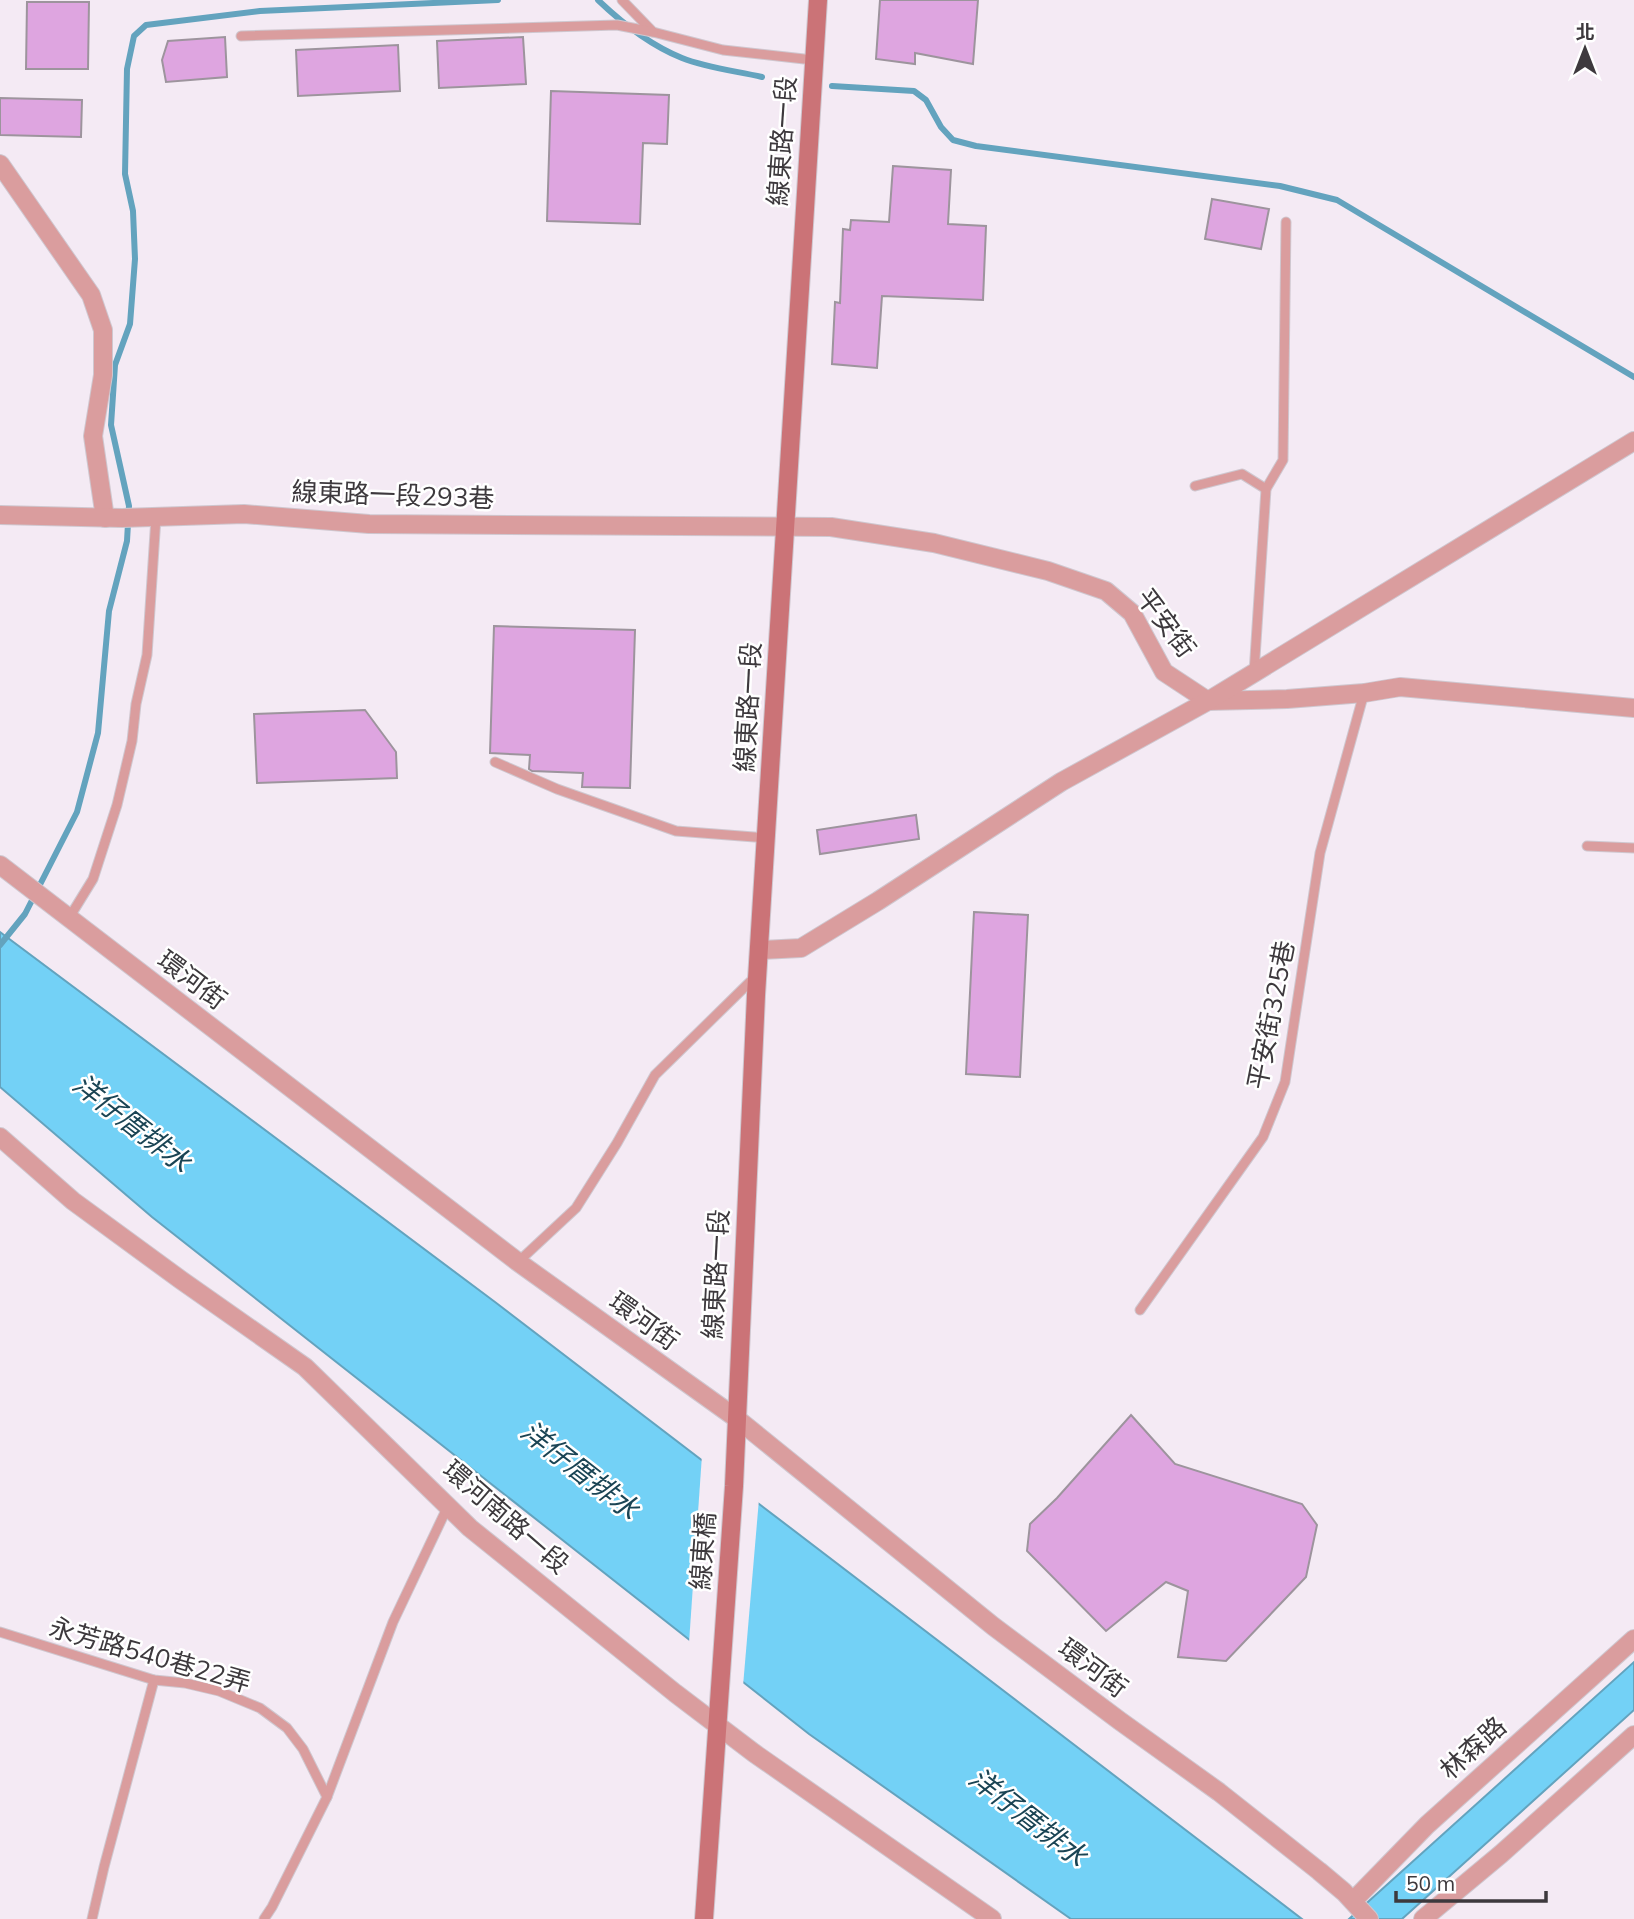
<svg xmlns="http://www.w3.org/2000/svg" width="1634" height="1919" font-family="Mulish,'Noto Sans TC',sans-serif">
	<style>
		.water { fill: #73d1f6; stroke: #63a3be; stroke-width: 2 }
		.pier { fill: #f4eaf4 }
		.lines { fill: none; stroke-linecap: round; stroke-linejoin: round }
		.stream { stroke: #63a3be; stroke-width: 6 }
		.building { fill: #dea5e0; stroke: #9d949d; stroke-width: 2 }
		.service-casing { stroke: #cfc7cf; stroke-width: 11 }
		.minor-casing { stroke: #cfc7cf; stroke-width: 20 }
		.tertiary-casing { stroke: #cfc7cf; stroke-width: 20 }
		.secondary-casing { stroke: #cfc7cf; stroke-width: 20 }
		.service { stroke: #da9d9e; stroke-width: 9 }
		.minor { stroke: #da9d9e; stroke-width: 18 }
		.tertiary { stroke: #da9d9e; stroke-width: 18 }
		.secondary { stroke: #cb7377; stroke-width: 18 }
		.labels { text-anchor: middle; stroke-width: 5; stroke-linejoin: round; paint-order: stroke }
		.street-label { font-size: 26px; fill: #3d393d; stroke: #fff }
		.water-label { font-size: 28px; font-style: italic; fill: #1a4454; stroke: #fff }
	</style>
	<rect width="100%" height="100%" fill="#f4eaf4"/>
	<g class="water">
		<path d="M0 932 495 1302 1302 1919H1071L809 1734 152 1217 0 1087Z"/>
		<path d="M1634 1662V1710L1402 1919H1349Z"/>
	</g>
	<path class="pier" d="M702 1455 759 1499 743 1686 689 1643Z"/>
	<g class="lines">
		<g class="stream">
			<path d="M598 0C623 24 650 45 682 58 707 68 736 71 762 77"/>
			<path d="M832 86 914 91 926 100 941 127 953 140 976 146 1280 186 1337 200 1634 377"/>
			<path d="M0 945 25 914 77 812 98 733 109 611 127 541 129 506 111 425 115 365 130 324 135 259 133 211 125 174 127 69 134 36 146 25 260 11 498 0"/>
		</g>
	</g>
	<g class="building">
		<path d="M880 0H978L973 64 915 53V64L876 59Z"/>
		<path d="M27 2H89L88 69H26Z"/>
		<path d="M225 37 227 77 166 82 162 60 168 41Z"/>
		<path d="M523 37 526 84 439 88 437 41Z"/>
		<path d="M398 45 400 91 298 96 296 50Z"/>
		<path d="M551 91 669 95 667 144 643 143 640 224 547 221Z"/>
		<path d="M0 98 82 100 81 137 0 135Z"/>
		<path d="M893 166 951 170 948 224 986 226 983 300 882 296 877 368 832 364 835 302 840 303 843 229 850 230 851 220 889 222Z"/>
		<path d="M1212 199 1269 209 1261 249 1205 239Z"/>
		<path d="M494 626 635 630 630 788 582 787 583 773 532 771 529 769 530 755 490 753Z"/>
		<path d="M365 710 396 752 397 778 257 783 254 714Z"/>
		<path d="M916 815 919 839 820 854 817 830Z"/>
		<path d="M974 912 1028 915 1020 1077 966 1074Z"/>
		<path d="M1131 1415 1175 1464 1302 1504 1317 1525 1306 1577 1226 1661 1178 1657 1188 1591 1166 1582 1106 1631 1027 1551 1030 1524 1057 1498Z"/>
	</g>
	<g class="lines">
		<g class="service-casing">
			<g id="service">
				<path d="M622 0 653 32 723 50 813 60"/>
				<path d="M241 36 617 25 653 32"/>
				<path d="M1195 486 1242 474 1266 489"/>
				<path d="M1254 673 1266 489 1283 460 1286 222"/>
				<path d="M495 762 557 789 676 831 767 838"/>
				<path d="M1587 846 1634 848"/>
				<path d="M69 918 93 879 117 805 132 741 136 704 147 655 156 517"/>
				<path d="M518 1262 576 1208 617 1143 655 1075 756 976"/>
				<path d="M1140 1310 1263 1137 1285 1082 1320 853 1364 693"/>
				<path d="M0 1632 154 1680 185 1683 219 1691 260 1708 287 1728 303 1749 327 1797"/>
				<path d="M92 1919 104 1867 154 1680"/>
				<path d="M264 1919 272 1907 327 1797 393 1622 448 1506"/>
			</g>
		</g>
		<g class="minor-casing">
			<g id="minor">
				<path d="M0 164 91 295 103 330V375L93 436 105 518"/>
				<path d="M0 515 122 518 244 514 369 524 831 527 934 543 1048 571 1106 591 1132 613 1164 672 1208 701 1287 699 1364 693 1400 687 1634 708"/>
				<path d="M760 950 801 948 878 901 1061 782 1208 701 1634 441"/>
				<path d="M0 1137 73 1201 181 1280 305 1367 470 1528 675 1693 754 1753 992 1919"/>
				<path d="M1353 1901 1427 1825 1634 1639"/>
				<path d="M1423 1919 1501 1854 1634 1735"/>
			</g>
		</g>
		<g class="tertiary-casing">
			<path id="tertiary" d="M0 865 518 1262 736 1418 993 1626 1120 1721 1219 1792 1319 1871 1344 1892 1369 1919"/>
		</g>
		<g class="secondary-casing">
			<path id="secondary" d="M704 1919 734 1486 756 995 818 0"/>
		</g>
		<use href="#service" class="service"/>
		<use href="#minor" class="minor"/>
		<use href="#tertiary" class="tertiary"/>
		<use href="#secondary" class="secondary"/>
	</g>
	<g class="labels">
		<g class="street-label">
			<text transform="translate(782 141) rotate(-86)" y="9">線東路一段</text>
			<text transform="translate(393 495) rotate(2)" y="9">線東路一段293巷</text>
			<text transform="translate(1166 623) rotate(53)" y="9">平安街</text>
			<text transform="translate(748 707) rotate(-87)" y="9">線東路一段</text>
			<text transform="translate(192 980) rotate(37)" y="9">環河街</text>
			<text transform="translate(1271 1015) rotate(-79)" y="9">平安街325巷</text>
			<text transform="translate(716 1274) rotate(-87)" y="9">線東路一段</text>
			<text transform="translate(644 1321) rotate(36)" y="9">環河街</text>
			<text transform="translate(506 1517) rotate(41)" y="9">環河南路一段</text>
			<text transform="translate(703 1551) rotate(-86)" y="9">線東橋</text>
			<text transform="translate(150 1655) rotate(16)" y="9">永芳路540巷22弄</text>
			<text transform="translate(1093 1668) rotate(37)" y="9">環河街</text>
			<text transform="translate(1473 1748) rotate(-42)" y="9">林森路</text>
		</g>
		<g class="water-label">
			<text transform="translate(132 1123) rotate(38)" y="10">洋仔厝排水</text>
			<text transform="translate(580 1470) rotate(38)" y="10">洋仔厝排水</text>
			<text transform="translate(1028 1817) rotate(38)" y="10">洋仔厝排水</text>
		</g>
	</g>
	<g transform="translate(1585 49)" stroke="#ffffff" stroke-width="5" paint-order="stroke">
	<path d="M0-5L12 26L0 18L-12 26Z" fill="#3d393d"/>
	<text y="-10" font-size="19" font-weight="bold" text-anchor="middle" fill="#3d393d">北</text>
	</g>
	<path d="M1396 1891v10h150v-10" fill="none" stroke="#3d393d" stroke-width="3.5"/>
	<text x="1406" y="1891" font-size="21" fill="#3d393d" stroke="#ffffff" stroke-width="5" paint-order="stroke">50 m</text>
</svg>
